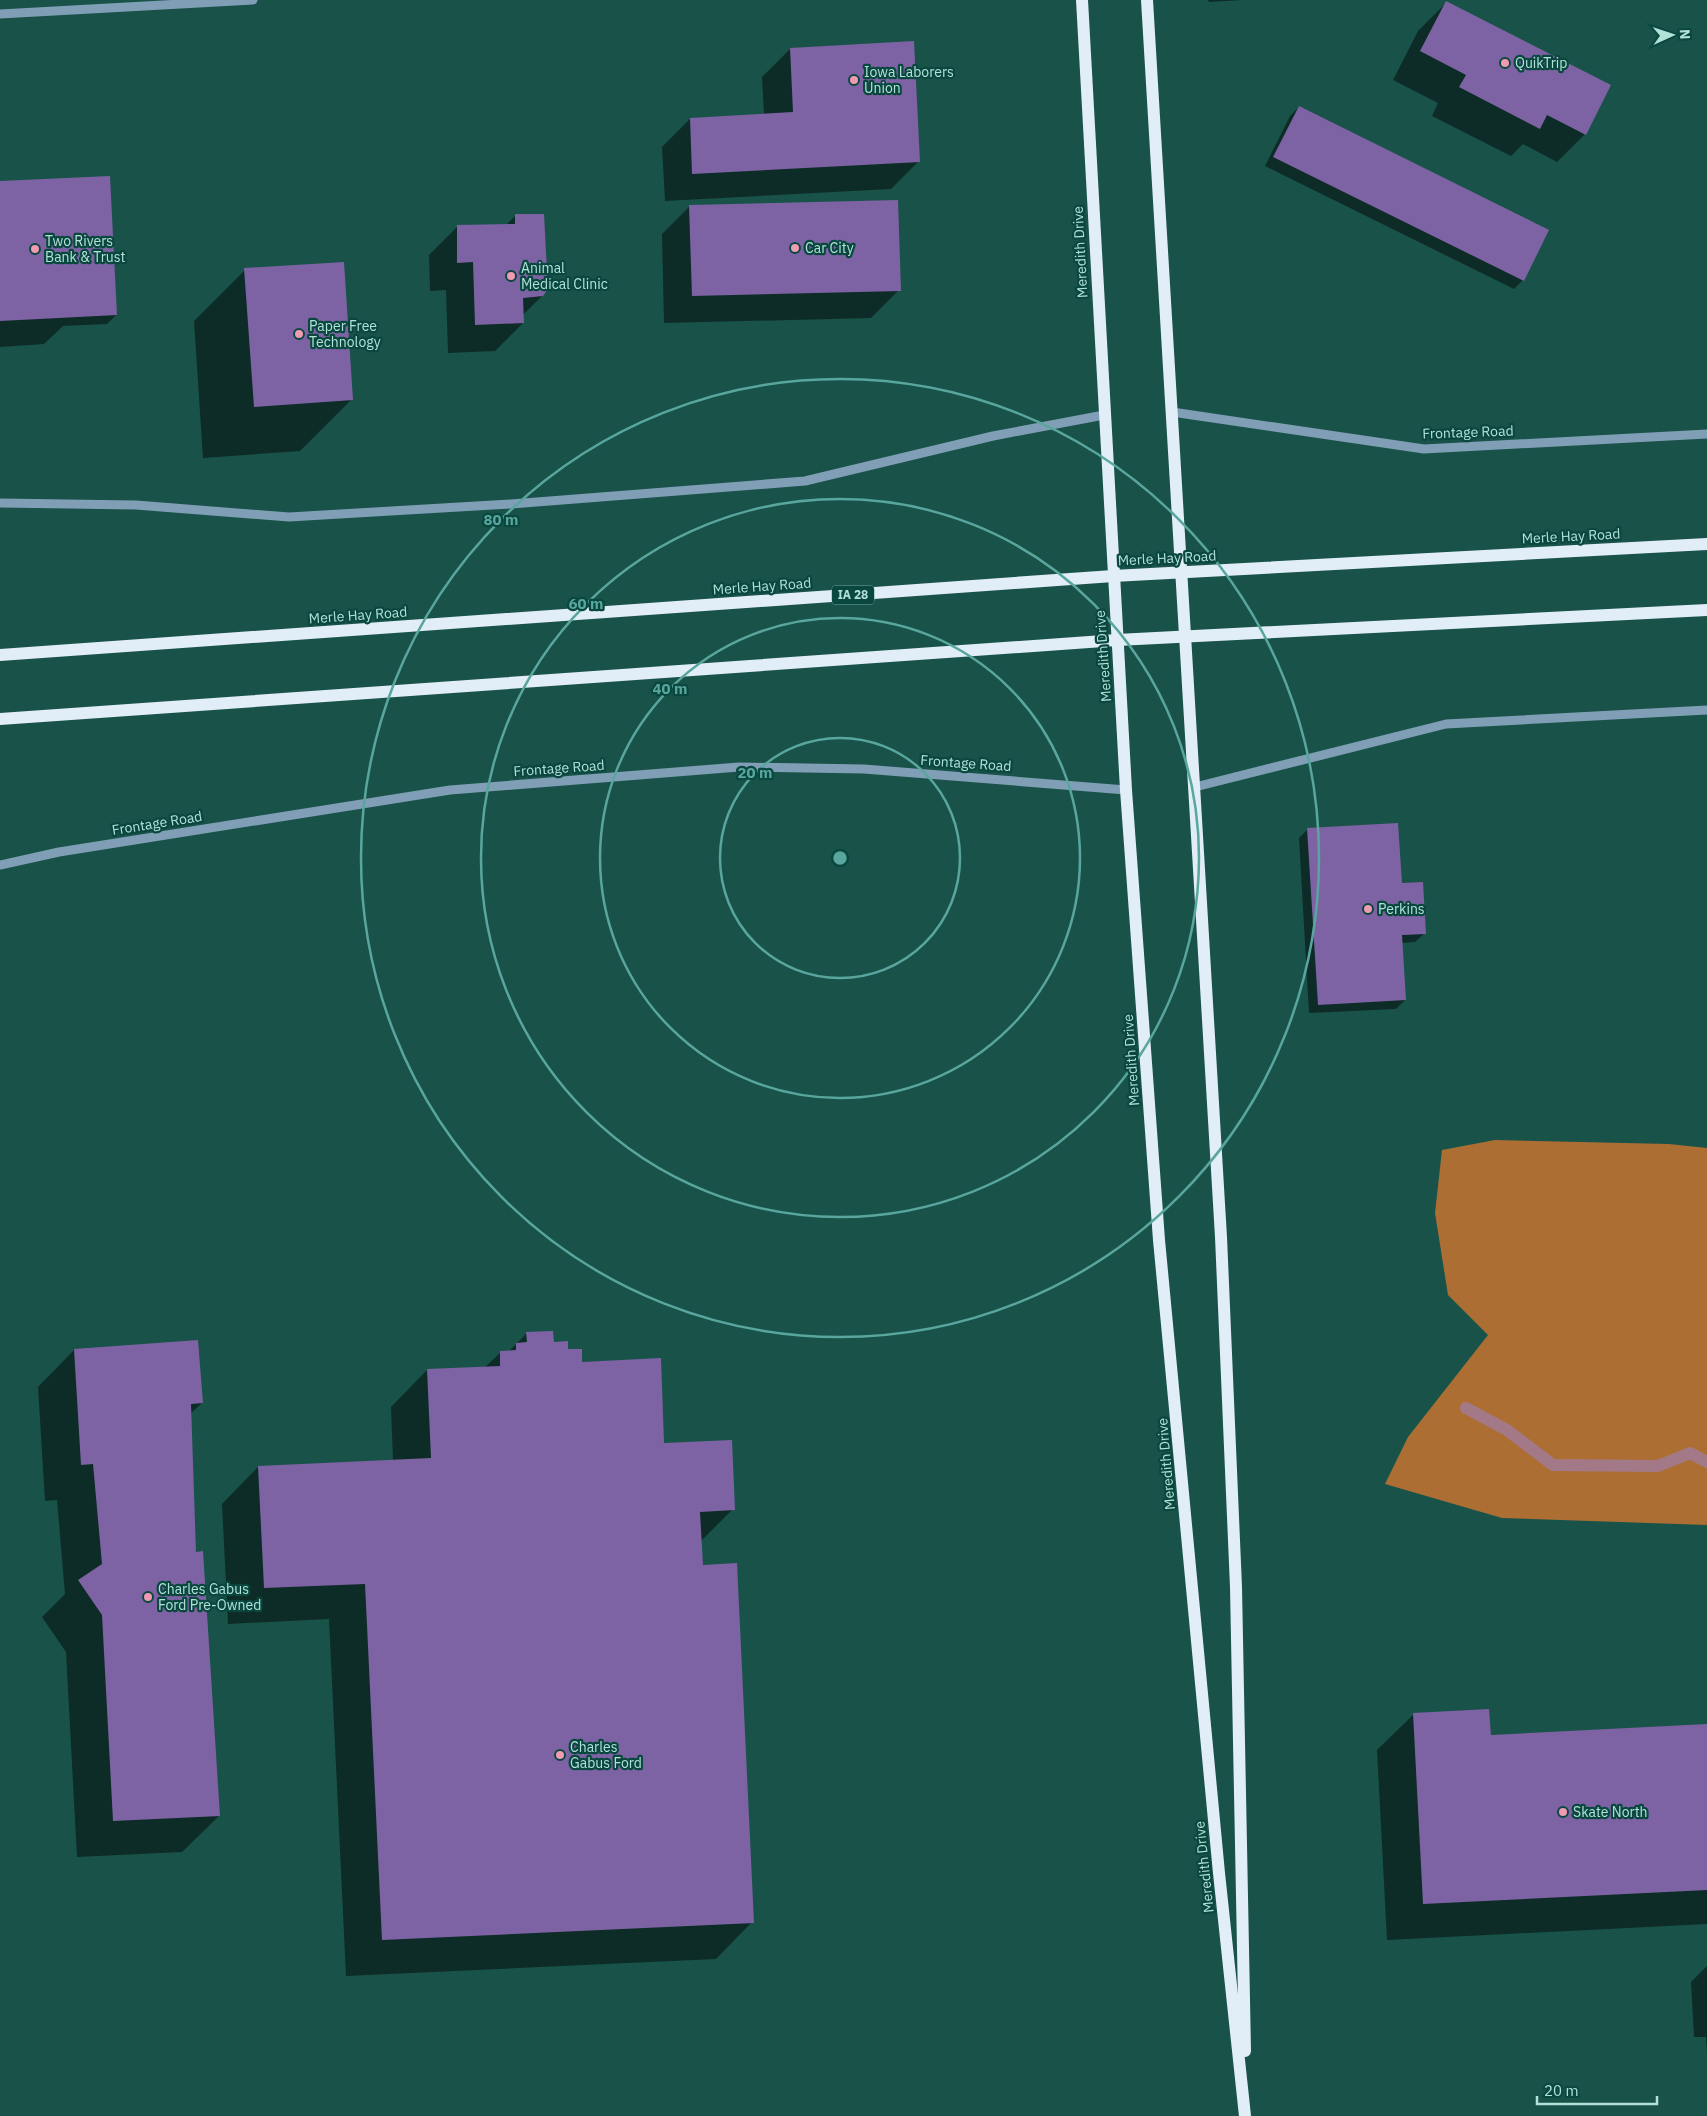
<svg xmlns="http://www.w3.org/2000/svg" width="1707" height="2116" font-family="'IBM Plex Sans',sans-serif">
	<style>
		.forest { fill: #ad6e33 }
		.shadow { fill: #0007 }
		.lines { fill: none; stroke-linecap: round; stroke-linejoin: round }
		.stream { stroke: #a37988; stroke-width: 12 }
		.building { fill: #7d63a3 }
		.minor { stroke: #809fb6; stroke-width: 9 }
		.major { stroke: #e1eef7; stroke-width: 12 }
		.ring { fill: none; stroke: #58a69e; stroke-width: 2.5 }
		.poi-dot { fill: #f19ab3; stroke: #09473f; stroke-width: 2 }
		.labels { text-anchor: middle; stroke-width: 4.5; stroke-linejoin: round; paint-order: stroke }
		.shield { fill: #09473f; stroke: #7fb3aa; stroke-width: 1 }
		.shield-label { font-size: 12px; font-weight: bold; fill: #b2e1d8 }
		.poi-label { font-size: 14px; fill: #b2e1d8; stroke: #09473f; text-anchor: start }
		.street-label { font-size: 14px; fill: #b2e1d8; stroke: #09473f }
		.centre { fill: #58a69e; stroke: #09473f; stroke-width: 2.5 }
		.ring-label { font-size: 15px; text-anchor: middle; font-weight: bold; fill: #58a69e; stroke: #09473f; stroke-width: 4.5; stroke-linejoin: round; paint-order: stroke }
	</style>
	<rect width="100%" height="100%" fill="#195249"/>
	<path class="forest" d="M1495 1140 1669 1144 1707 1148V1525L1502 1518 1385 1484 1408 1437 1488 1335 1448 1295 1435 1213 1442 1150Z"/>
	<g class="shadow">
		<path d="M1208 0H1242L1209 2Z"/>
		<path d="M1446 3 1585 134 1557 162 1523 144 1511 156 1432 116 1438 103 1393 80 1418 31Z"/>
		<path d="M790 49 919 161 891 189 665 201 662 147 690 119 764 115 762 77Z"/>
		<path d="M1299 107 1523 280 1514 289 1265 166 1290 116Z"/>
		<path d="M0 183 116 315 107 324 63 326 44 344 0 347Z"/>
		<path d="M690 206 899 290 871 318 664 323 662 234Z"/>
		<path d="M515 216 542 296 523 315V323L495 351 448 353 446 290 430 291 429 255 457 227 506 225Z"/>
		<path d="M245 270 351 400 300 451 203 458 194 321Z"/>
		<path d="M1308 829 1401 885 1425 933 1415 942 1401 943 1405 1000 1396 1009 1309 1013 1299 838Z"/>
		<path d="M527 1333 567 1351 733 1509 700 1542 702 1566 752 1922 716 1959 346 1976 329 1619 228 1624 222 1504 258 1467 393 1461 391 1407 427 1370 485 1367 501 1352 509 1351Z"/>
		<path d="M74 1350 202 1403 190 1414 195 1553 219 1816 182 1852 77 1857 66 1652 42 1617 65 1594 57 1500 45 1501 38 1387Z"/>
		<path d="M1414 1714 1489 1736 1707 1725V1924L1387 1940 1377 1750Z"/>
		<path d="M1707 1966V2053L1706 2037H1694L1691 1982Z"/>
	</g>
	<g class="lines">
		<path class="stream" d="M1466 1408 1507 1430 1553 1465 1658 1466 1690 1453 1707 1462"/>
	</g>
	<g class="building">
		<path d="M1446 1 1611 85 1586 135 1547 115 1540 129 1459 87 1466 75 1420 51Z"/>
		<path d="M914 41 920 162 692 174 690 118 793 112 790 48Z"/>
		<path d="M1299 106 1549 230 1524 281 1273 157Z"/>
		<path d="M110 176 117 315 0 321V181Z"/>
		<path d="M898 200 901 291 692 296 689 205Z"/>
		<path d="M515 214H544L548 289 543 296 523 298 524 323 475 325 473 262 457 263V225L515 224Z"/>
		<path d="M344 262 353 400 254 407 244 268Z"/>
		<path d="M1398 823 1402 883 1423 882 1426 934 1402 935 1406 1000 1318 1005 1307 828Z"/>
		<path d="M553 1331 554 1342 568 1341V1349H582V1362L661 1358 664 1443 732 1440 735 1510 700 1512 703 1565 737 1563 754 1923 382 1940 365 1584 264 1588 258 1466 431 1458 427 1369 500 1366V1351L516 1350V1343L527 1342 526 1332Z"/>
		<path d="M198 1340 203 1403 191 1404 196 1552 203 1551 220 1816 113 1821 102 1615 78 1580 102 1564 93 1464 81 1465 74 1349Z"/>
		<path d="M1489 1709 1491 1735 1707 1724V1890L1423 1904 1413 1713Z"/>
	</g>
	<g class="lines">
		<g class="minor">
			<path d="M0 14 253 0"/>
			<path d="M1172 412 1424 449 1707 434"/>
			<path d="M0 503 136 505 289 517 511 504 805 481 993 436 1104 415"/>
			<path d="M1195 787 1446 724 1707 710"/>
			<path d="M0 865 59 852 450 790 739 767 864 769 1126 790"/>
		</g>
		<g class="major">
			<path d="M1082 0 1126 790 1159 1240 1219 1873 1245 2116"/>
			<path d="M1147 0 1221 1237 1236 1587 1245 2051"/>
			<path d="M0 655 1113 576 1707 544"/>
			<path d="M0 719 1117 640 1707 610"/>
		</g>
	</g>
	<g class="ring">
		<circle cx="840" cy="858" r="120"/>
		<circle cx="840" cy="858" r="240"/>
		<circle cx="840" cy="858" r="359"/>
		<circle cx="840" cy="858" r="479"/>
	</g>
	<g class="poi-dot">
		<circle cx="1505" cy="63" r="5"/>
		<circle cx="854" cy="80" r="5"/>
		<circle cx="795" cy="248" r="5"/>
		<circle cx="35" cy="249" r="5"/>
		<circle cx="511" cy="276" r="5"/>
		<circle cx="299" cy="334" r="5"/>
		<circle cx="1368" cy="909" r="5"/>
		<circle cx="148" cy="1597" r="5"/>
		<circle cx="560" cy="1755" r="5"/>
		<circle cx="1563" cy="1812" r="5"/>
	</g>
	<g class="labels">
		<rect class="shield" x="832" y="585.5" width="42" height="19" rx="4"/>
		<g class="shield-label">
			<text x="853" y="599">IA 28</text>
		</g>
		<g class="poi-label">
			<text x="1515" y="68">QuikTrip</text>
			<text x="864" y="77">Iowa Laborers<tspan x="864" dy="16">Union</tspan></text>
			<text x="45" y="246">Two Rivers<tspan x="45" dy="16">Bank &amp; Trust</tspan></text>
			<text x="805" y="253">Car City</text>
			<text x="521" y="273">Animal<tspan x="521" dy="16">Medical Clinic</tspan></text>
			<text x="309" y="331">Paper Free<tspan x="309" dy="16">Technology</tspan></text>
			<text x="1378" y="914">Perkins</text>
			<text x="158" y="1594">Charles Gabus<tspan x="158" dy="16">Ford Pre-Owned</tspan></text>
			<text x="570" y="1752">Charles<tspan x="570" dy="16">Gabus Ford</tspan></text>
			<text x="1573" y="1817">Skate North</text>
		</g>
		<g class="street-label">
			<text transform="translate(1080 252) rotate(-93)" y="5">Meredith Drive</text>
			<text transform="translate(1468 432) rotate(-2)" y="5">Frontage Road</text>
			<text transform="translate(1571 536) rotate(-3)" y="5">Merle Hay Road</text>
			<text transform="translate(1167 558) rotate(-3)" y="5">Merle Hay Road</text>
			<text transform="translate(762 586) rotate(-4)" y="5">Merle Hay Road</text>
			<text transform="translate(358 615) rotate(-4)" y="5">Merle Hay Road</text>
			<text transform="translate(1103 656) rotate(-94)" y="5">Meredith Drive</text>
			<text transform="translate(966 763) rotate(4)" y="5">Frontage Road</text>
			<text transform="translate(559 768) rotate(-4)" y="5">Frontage Road</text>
			<text transform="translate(157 823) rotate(-9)" y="5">Frontage Road</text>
			<text transform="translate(1131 1060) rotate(-94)" y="5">Meredith Drive</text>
			<text transform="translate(1166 1464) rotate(-95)" y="5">Meredith Drive</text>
			<text transform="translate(1204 1867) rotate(-96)" y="5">Meredith Drive</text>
		</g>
	</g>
	<circle cx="840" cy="858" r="8" class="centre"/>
	<g class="ring-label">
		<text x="501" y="525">80 m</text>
		<text x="586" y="609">60 m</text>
		<text x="670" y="694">40 m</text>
		<text x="755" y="778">20 m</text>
	</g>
	<g transform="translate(1672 35) rotate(87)" stroke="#09473f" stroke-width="4" paint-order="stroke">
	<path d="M0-4L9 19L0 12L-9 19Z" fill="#b2e1d8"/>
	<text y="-8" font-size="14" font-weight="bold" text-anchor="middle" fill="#b2e1d8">N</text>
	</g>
	<path d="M1537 2096v8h120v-8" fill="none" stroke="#b2e1d8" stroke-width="2.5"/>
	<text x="1544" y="2096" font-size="15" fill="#b2e1d8" stroke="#09473f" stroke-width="4" paint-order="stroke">20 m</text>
</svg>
